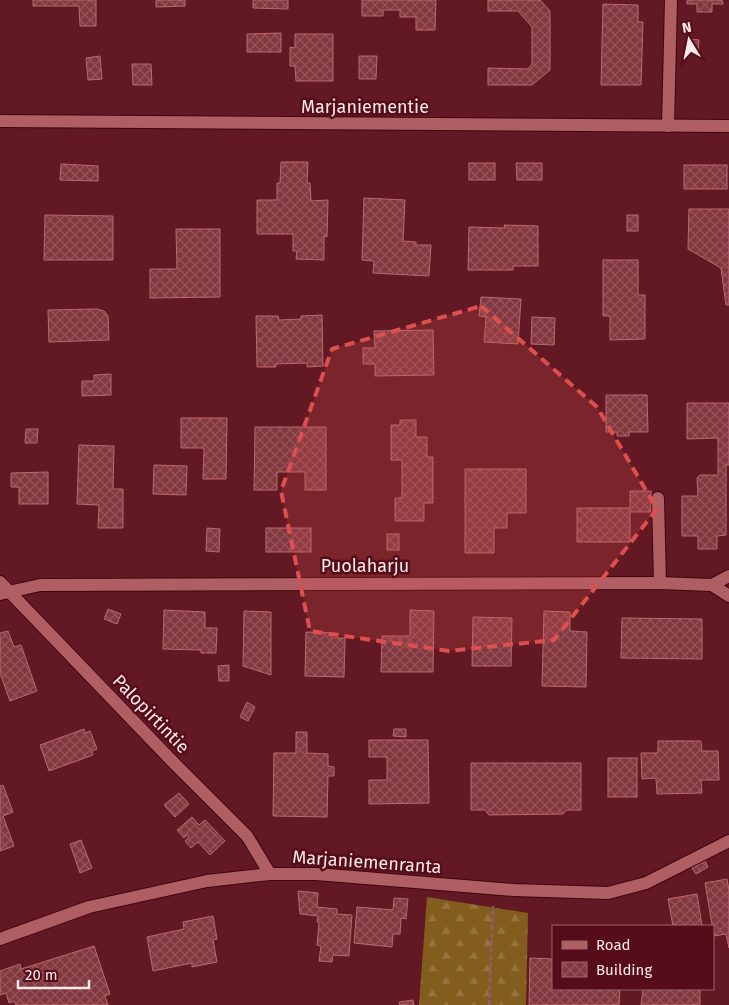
<svg xmlns="http://www.w3.org/2000/svg" width="729" height="1005" font-family="'Fira Sans',sans-serif">
	<style>
		.forest { fill: url(#forest-firs) }
		.building { fill: url(#building-cross-hatch); stroke: #bb6a6e }
		.lines { fill: none; stroke-linecap: round; stroke-linejoin: round }
		.lane-casing { stroke: #3e0610; stroke-width: 14 }
		.street-casing { stroke: #3e0610; stroke-width: 14 }
		.path { stroke: #935b62; stroke-width: 3; stroke-dasharray: 5 2.5; stroke-linecap: butt }
		.lane { stroke: #af5e63; stroke-width: 12 }
		.street { stroke: #af5e63; stroke-width: 12 }
		.marked { fill: #de4f4f; fill-opacity: 0.2; stroke: #de4f4f; stroke-width: 4; stroke-dasharray: 10 6; stroke-linejoin: round }
		.labels { text-anchor: middle; stroke-width: 5; stroke-linejoin: round; paint-order: stroke }
		.street-label { font-size: 18px; fill: #fdeaea; stroke: #560c19 }
	</style>
	<defs>
		<pattern id="forest-firs" width="22" height="20" patternUnits="userSpaceOnUse" patternTransform="scale(1.25)"><rect width="22" height="20" fill="#825d1d"/><path d="M5 1l3.5 6h-7zM16 11l3.5 6h-7z" fill="#95743e"/></pattern>
		<pattern id="building-cross-hatch" width="8" height="8" patternUnits="userSpaceOnUse" patternTransform="scale(1.25)"><rect width="8" height="8" fill="#83373e"/><path d="M0 0l8 8M0 8l8-8" fill="none" stroke="#95545a"/></pattern>
	</defs>
	<rect width="100%" height="100%" fill="#621923"/>
	<path class="forest" d="M427 897 528 913 526 1005H419Z"/>
	<g class="building">
		<path d="M33 0H96V26H80L79 6H33Z"/>
		<path d="M156 0H185V6L156 7Z"/>
		<path d="M253 0H288V9L253 8Z"/>
		<path d="M362 0H436L435 30H416V17H400V10H383V16H362Z"/>
		<path d="M488 0H540L550 11V70L532 85H488V68L528 69 532 64V27L518 11H488Z"/>
		<path d="M687 0H722L723 4H712V12H697V4H687Z"/>
		<path d="M603 4 638 5V22H643L641 85H601Z"/>
		<path d="M281 33V52H247V34Z"/>
		<path d="M295 34H333V81H296L295 66H290V47L295 48Z"/>
		<path d="M691 39 699 40 698 53 689 52Z"/>
		<path d="M100 56 102 79 88 80 86 58Z"/>
		<path d="M359 56H377L376 79H359Z"/>
		<path d="M132 64H151L152 85H133Z"/>
		<path d="M281 162H308L307 183H310L311 201 328 200 327 237 324 236V260L296 259 297 251H293V234H257V200H277V183H280Z"/>
		<rect x="469" y="163" width="26" height="17"/>
		<path d="M516 163H542V180H517Z"/>
		<path d="M61 164 98 166V181L60 180Z"/>
		<rect x="684" y="165" width="43" height="24"/>
		<path d="M364 198 405 200 403 241 416 242V245H431L429 276 373 273 374 261 362 260Z"/>
		<path d="M689 209H729V305H726L721 268 688 249Z"/>
		<path d="M45 215 113 216V260H44Z"/>
		<rect x="627" y="215" width="11" height="16"/>
		<path d="M504 225 538 226V266H513V270H468L469 227 505 228Z"/>
		<path d="M176 229H220V297L150 298V269H177Z"/>
		<path d="M603 260H638V295H645V339L610 340V316H603Z"/>
		<path d="M481 297 521 299 518 344 484 342 486 317 479 316Z"/>
		<path d="M97 309 104 311 108 316 109 340 49 342 48 310Z"/>
		<path d="M322 315 323 366 307 367V363L276 364V367H257L256 316H278L279 320 301 319V316Z"/>
		<path d="M532 317 555 318 554 345 531 344Z"/>
		<path d="M433 330 434 375 375 376V364H363V348H375L374 331Z"/>
		<path d="M111 374V395L82 396V381H94V375Z"/>
		<path d="M606 395H647L648 432H629V436H617V432H606Z"/>
		<path d="M687 403H729V465H726V535L717 536V549H698V536H682V496H698L697 478 700 475H718V438L687 439Z"/>
		<path d="M181 418H227L226 479H203L204 448H181Z"/>
		<path d="M400 420H416V437H427V457H433V503H424V521H395V498H402V460H391V425H400Z"/>
		<path d="M255 427H326V490H305V472H277V490H254Z"/>
		<path d="M26 429H38L37 443H25Z"/>
		<path d="M79 445 114 446 113 489H123V528H98L99 505 77 504Z"/>
		<path d="M154 465 187 466 186 495 153 494Z"/>
		<path d="M465 469H526V513H507V528H494V553H465Z"/>
		<path d="M48 472V504H19V487H11V473Z"/>
		<path d="M630 491H651V512H630V542H577V508H630Z"/>
		<path d="M207 528 220 529 219 552 206 551Z"/>
		<rect x="266" y="528" width="45" height="24"/>
		<rect x="387" y="534" width="12" height="16"/>
		<path d="M108 609 121 614 117 624 104 619Z"/>
		<path d="M164 610 205 612V628H217L216 653H201V650L163 649Z"/>
		<path d="M410 610 434 611 433 672H381L382 636H410Z"/>
		<path d="M244 611 271 612V675L243 666Z"/>
		<path d="M544 611 570 612V631L587 632 586 687 542 686Z"/>
		<path d="M473 617 512 618 511 666H472Z"/>
		<path d="M622 618 702 619V659L621 658Z"/>
		<path d="M8 631 14 647 21 645 37 691 10 701 0 673V633Z"/>
		<path d="M306 632 332 633V638H345L344 677 305 676Z"/>
		<path d="M229 665V681H219L218 666Z"/>
		<path d="M247 702 255 707 248 721 240 717Z"/>
		<path d="M84 729 85 733 90 731 97 749 92 751 93 755 49 771 40 745Z"/>
		<path d="M394 729H406V737L393 736Z"/>
		<path d="M296 732H307V753L328 754V766L334 767V776H328L327 817 273 816 274 753H296Z"/>
		<path d="M369 740H428L429 803 369 804V780H387V757H369Z"/>
		<path d="M658 741H701L702 751H718L719 780H701L702 793 657 794 656 778 642 779 641 753H658Z"/>
		<rect x="608" y="758" width="29" height="39"/>
		<path d="M471 763H581V810H567L563 814 489 815 485 810H471Z"/>
		<path d="M3 785 13 812 3 816 14 846 0 851V786Z"/>
		<path d="M179 793 189 804 175 817 164 805Z"/>
		<path d="M192 817 199 825 205 820 225 841 210 855 198 842 191 848 185 841 189 837 187 835 184 838 177 830Z"/>
		<path d="M81 840 92 868 80 873 70 844Z"/>
		<path d="M705 861 708 867 696 874 692 868Z"/>
		<path d="M727 879 729 890V948L726 934 714 936 705 883Z"/>
		<path d="M298 891 318 893 317 907 337 909V914L352 915 349 956 333 955 332 962 319 961 321 946 317 945 319 923 317 922 318 916 300 914Z"/>
		<path d="M697 894 702 926H673L668 899Z"/>
		<path d="M394 898 408 899 406 919 401 918 400 934H393L392 947 354 943 357 907 393 910Z"/>
		<path d="M213 916 217 939 213 940 217 962 192 967V963L153 971 147 937 184 929 183 922Z"/>
		<path d="M94 946 110 994 105 996 108 1005H16L14 1001 9 1003 6 993 0 995V971L20 964 21 969Z"/>
		<path d="M530 958 553 959V989H620L619 1005H529Z"/>
		<path d="M643 989H700V1005H641Z"/>
		<path d="M413 1000 414 1005H400L399 1002Z"/>
	</g>
	<g class="lines">
		<g class="lane-casing">
			<path id="lane" d="M658 498 660 583"/>
		</g>
		<g class="street-casing">
			<g id="street">
				<path d="M0 121 729 126"/>
				<path d="M668 126 671 0"/>
				<path d="M0 582 171 760 247 836 270 874"/>
				<path d="M712 585 729 596"/>
				<path d="M0 594 40 585 660 583 712 585 729 576"/>
				<path d="M0 939 89 907 207 881 270 874H316L514 890 608 893 646 883 729 841"/>
			</g>
		</g>
		<path class="path" d="M489 1005 493 906"/>
		<use href="#lane" class="lane"/>
		<use href="#street" class="street"/>
	</g>
	<path class="marked" d="M481 306 597 407 657 509 554 640 449 651 310 631 281 491 332 349Z"/>
	<g class="labels">
		<g class="street-label">
			<text x="365" y="113">Marjaniementie</text>
			<text x="365" y="572">Puolaharju</text>
			<text transform="translate(151 714) rotate(46)" y="6">Palopirtintie</text>
			<text transform="translate(367 862) rotate(4)" y="6">Marjaniemenranta</text>
		</g>
	</g>
	<rect x="552" y="925" width="162" height="65" fill="#560c19" stroke="#99656d"/>
	<rect x="562" y="941" width="25" height="8" fill="#af5e63" stroke="#99656d"/>
	<text x="596" y="950" font-size="15" fill="#fdeaea">Road</text>
	<rect x="562" y="962" width="25" height="15" fill="url(#building-cross-hatch)" stroke="#99656d"/>
	<text x="596" y="975" font-size="15" fill="#fdeaea">Building</text>
	<g transform="translate(689 40) rotate(350)" stroke="#560c19" stroke-width="4" paint-order="stroke">
	<path d="M0-4L9 19L0 12L-9 19Z" fill="#fdeaea"/>
	<text y="-8" font-size="14" font-weight="bold" text-anchor="middle" fill="#fdeaea">N</text>
	</g>
	<path d="M18 980v8h71v-8" fill="none" stroke="#fdeaea" stroke-width="2.5"/>
	<text x="25" y="980" font-size="15" fill="#fdeaea" stroke="#560c19" stroke-width="4" paint-order="stroke">20 m</text>
</svg>
